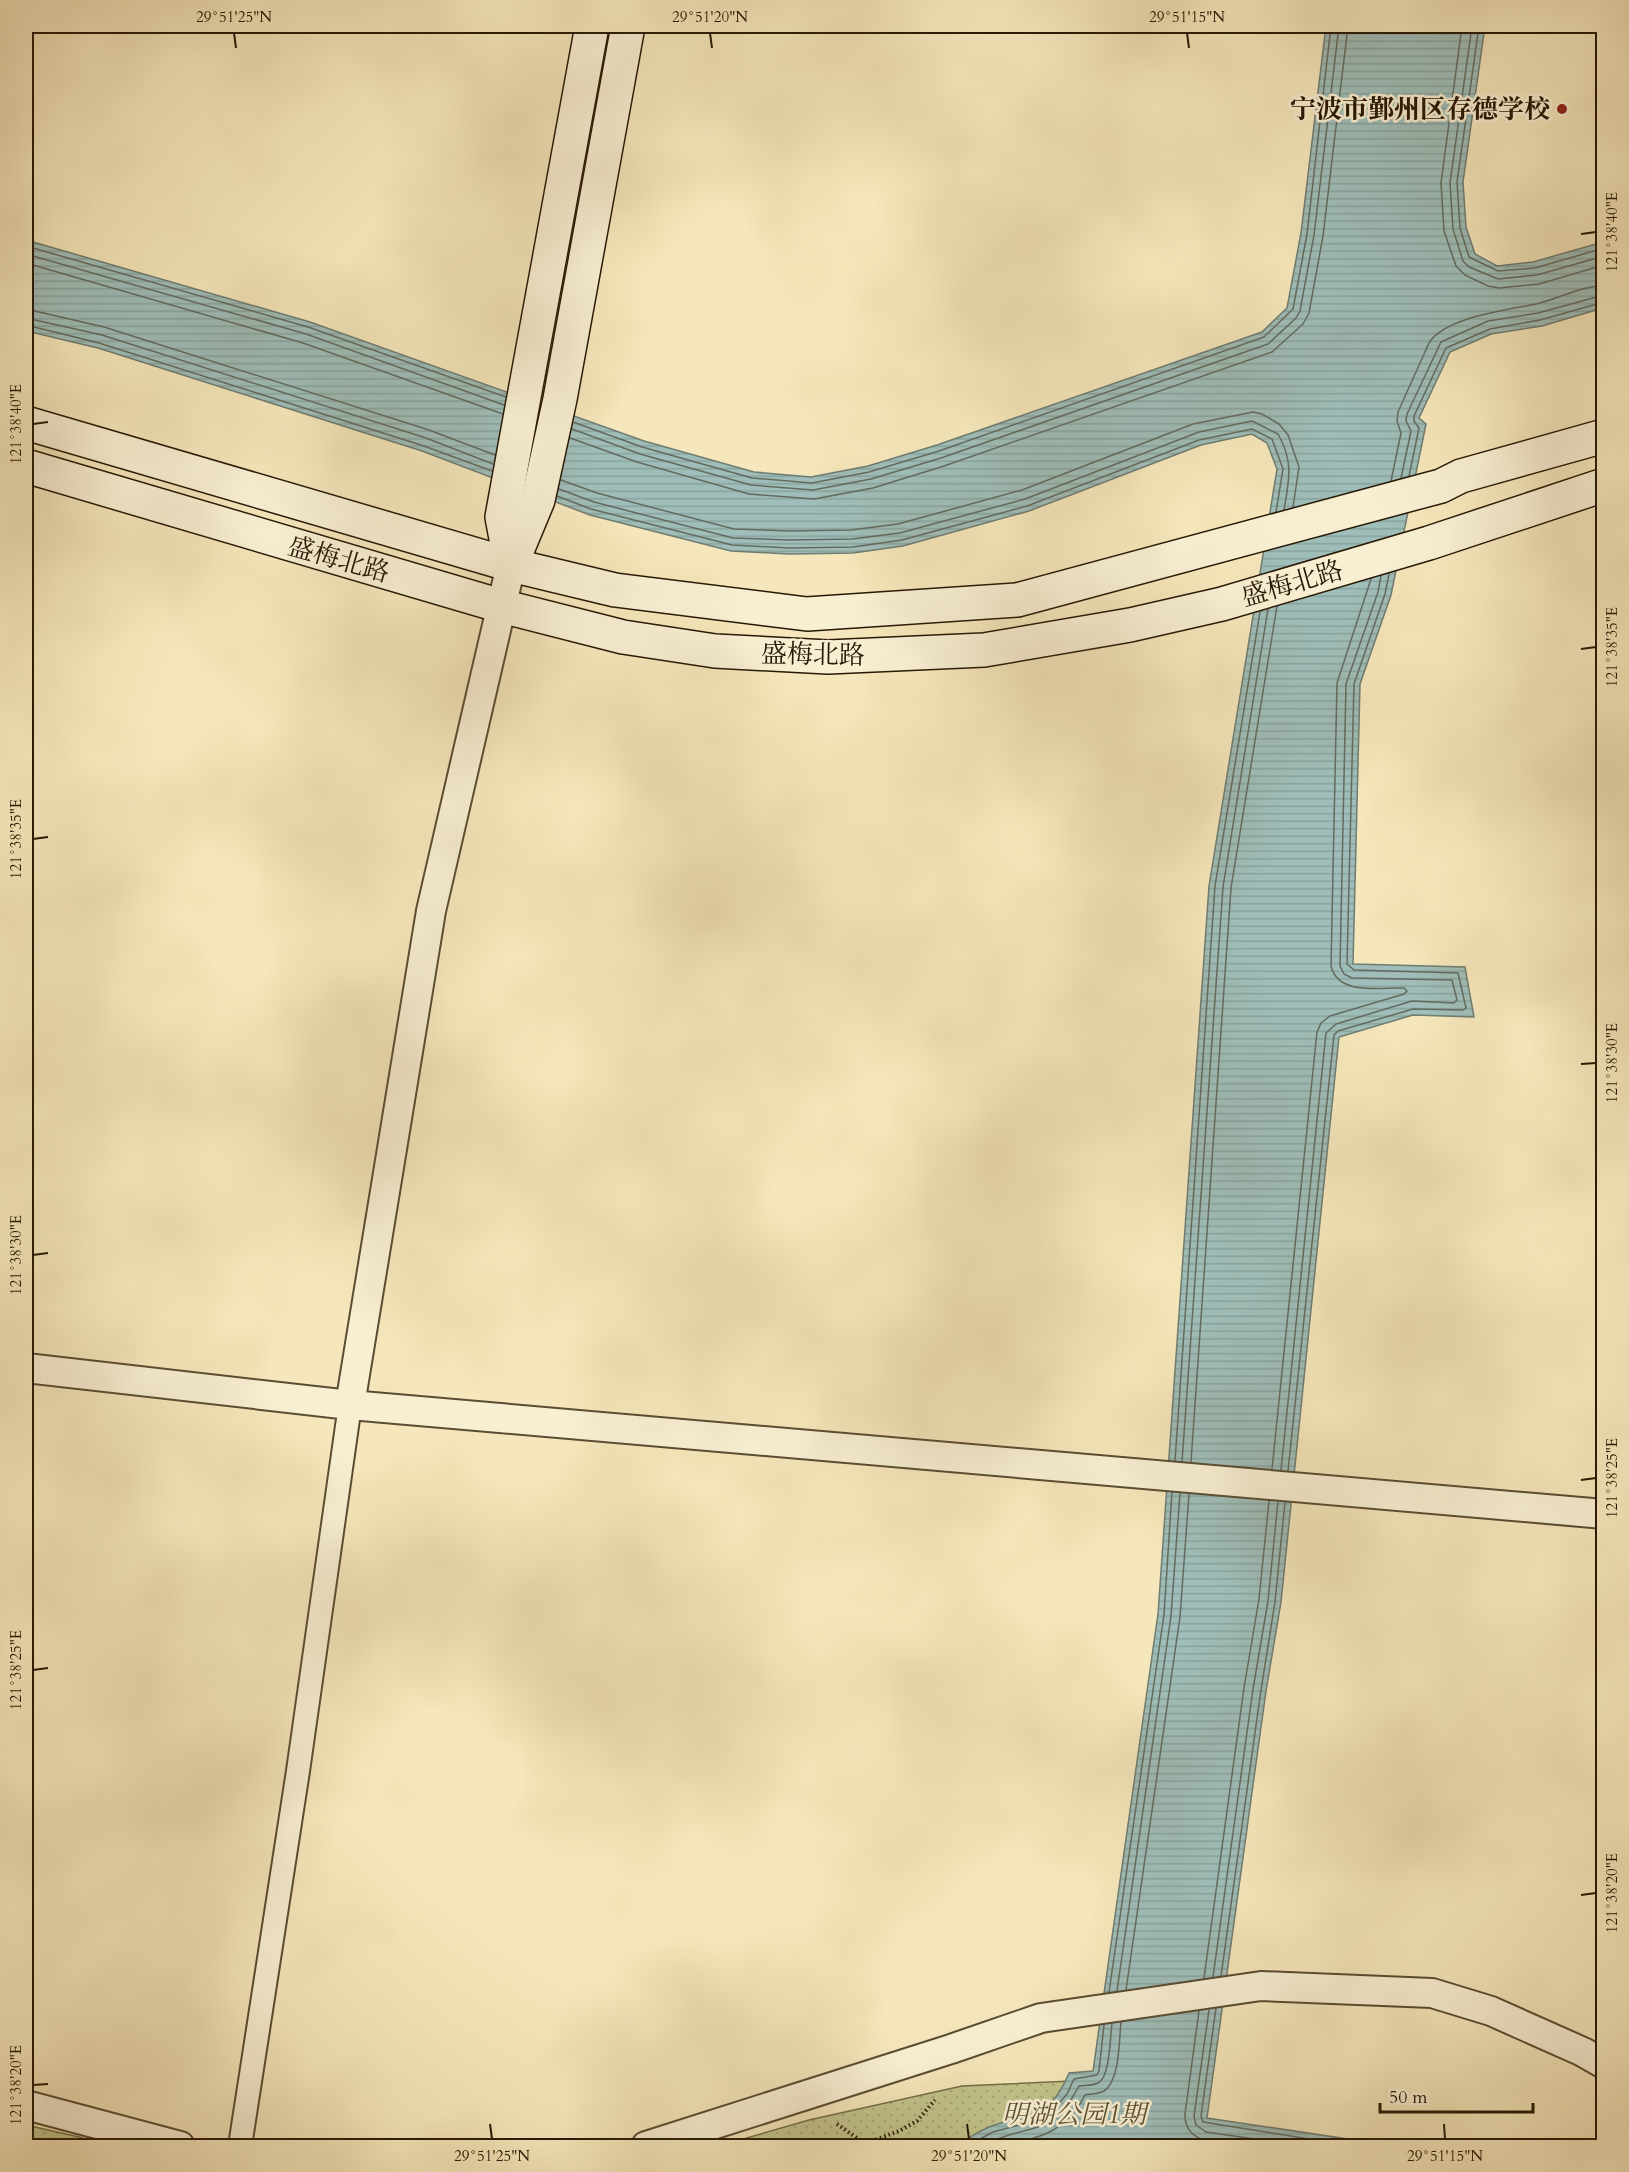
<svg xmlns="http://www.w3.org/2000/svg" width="1629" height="2172" font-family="Cardo,'Noto Serif SC',serif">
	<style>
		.grass { fill: url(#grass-dots); stroke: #746e48; stroke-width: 1.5 }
		.water { fill: url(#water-rules); stroke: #6f7c71; stroke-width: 1.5 }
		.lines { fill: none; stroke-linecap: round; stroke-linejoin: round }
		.shore { stroke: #636b5f; stroke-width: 1.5 }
		.minor-casing { stroke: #5a4c32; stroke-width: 26 }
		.tertiary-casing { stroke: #5a4c32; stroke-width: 32 }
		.secondary-casing { stroke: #271805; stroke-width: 36 }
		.path { stroke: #271805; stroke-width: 4; stroke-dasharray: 1.5 3; stroke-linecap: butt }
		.minor { stroke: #f8efd3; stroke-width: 22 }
		.tertiary { stroke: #f8efd3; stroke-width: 28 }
		.secondary { stroke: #f8efd3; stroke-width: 33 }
		.ticks { fill: none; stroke: #271805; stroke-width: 2 }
		.poi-dot { fill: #8f2418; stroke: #f8efd3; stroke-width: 2 }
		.labels { text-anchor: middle; stroke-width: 5; stroke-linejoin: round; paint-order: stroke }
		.poi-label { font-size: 26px; font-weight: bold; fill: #271805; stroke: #f8efd3; text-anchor: end }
		.street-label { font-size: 26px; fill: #271805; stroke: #f8efd3 }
		.park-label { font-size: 26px; font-style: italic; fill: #5d5434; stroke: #f8efd3 }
		.neatline { fill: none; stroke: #271805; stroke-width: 2 }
		.ticks-label { font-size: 15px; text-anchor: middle; fill: #271805 }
	</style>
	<defs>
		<pattern id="grass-dots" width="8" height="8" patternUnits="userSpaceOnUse" patternTransform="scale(1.5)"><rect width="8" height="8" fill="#c2c48c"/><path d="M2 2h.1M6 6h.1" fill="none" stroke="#a7a877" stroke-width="1.8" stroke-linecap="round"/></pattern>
		<pattern id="water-rules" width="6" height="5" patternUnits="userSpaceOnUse" patternTransform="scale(1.5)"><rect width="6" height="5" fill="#9fbeb9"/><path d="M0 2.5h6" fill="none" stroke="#89a39e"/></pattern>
	</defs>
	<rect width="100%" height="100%" fill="#f5e7bb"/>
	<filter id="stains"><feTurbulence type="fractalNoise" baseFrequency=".00333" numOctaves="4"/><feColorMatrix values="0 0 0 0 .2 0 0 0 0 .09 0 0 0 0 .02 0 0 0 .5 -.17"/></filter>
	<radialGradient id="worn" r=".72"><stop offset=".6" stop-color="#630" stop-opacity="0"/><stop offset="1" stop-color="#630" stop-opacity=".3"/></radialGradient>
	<g class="grass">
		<path d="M1072 2081 1104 2146H719L809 2120 962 2086Z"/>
		<path d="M26 2125 79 2137 111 2146H26Z"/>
	</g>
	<path class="water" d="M1326 26H1485L1463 182 1466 227 1475 254 1497 266 1533 262 1603 242V308L1542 326 1491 334 1450 352 1419 418 1426 424 1391 595 1360 684 1353 964 1465 967 1474 1017 1413 1015 1339 1037 1281 1602 1266 1691 1207 2118 1395 2146H955C967 2140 979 2130 992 2126 1034 2111 1049 2120 1069 2073L1093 2071 1158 1614 1209 886 1277 469 1267 443 1252 434 1201 445 1029 511 903 546 853 553 789 554 731 551 590 515 422 451 98 348 26 331V240L310 322 644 441 754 472 811 477 868 466 937 445 1262 332 1287 308 1301 233Z"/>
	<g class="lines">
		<g class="shore">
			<path d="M1462 26 1441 183 1444 231 1456 266 1465 275 1488 286 1499 288 1539 284 1604 265"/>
			<path d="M1472 26 1450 183 1453 229 1463 261 1469 267 1498 279 1537 275 1604 256"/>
			<path d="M1479 26 1457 182 1460 228 1469 257 1498 271 1535 268 1604 248"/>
			<path d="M26 246 308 327 506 397"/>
			<path d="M26 254 306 334 504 405"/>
			<path d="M26 263 303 343 503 414"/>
			<path d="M26 309 104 327 429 430 495 455"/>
			<path d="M26 318 102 335 426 438 493 464"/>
			<path d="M26 325 99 343 424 446 492 471"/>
			<path d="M573 422 642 447 752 478 812 483 869 472 939 451 1264 337 1293 309 1307 234 1331 26"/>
			<path d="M572 429 640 454 751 485 813 490 871 479 941 458 1268 344 1296 318 1300 311 1314 235 1339 26"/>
			<path d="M570 438 637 462 749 494 814 499 873 488 944 466 1272 352 1303 324 1309 313 1323 236 1348 26"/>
			<path d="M1409 476 1419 428 1414 421V416L1446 348 1490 329 1540 320 1604 302"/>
			<path d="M1401 478 1411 431 1406 421 1407 414 1441 342 1488 321 1538 313 1604 295"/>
			<path d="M561 480 597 493 734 529 790 531 851 530 898 524 1022 490 1193 424 1253 412 1262 414 1279 424 1288 435 1299 467 1293 507"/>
			<path d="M1391 481 1401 433 1397 421 1398 412 1429 343C1445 317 1508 310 1536 304 1558 299 1580 286 1604 286"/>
			<path d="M559 489 594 502 733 538 789 540 852 539 900 533 1025 499 1199 432 1252 421 1278 434C1294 462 1289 480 1284 510"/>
			<path d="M557 496 591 509 732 545 789 548 853 547 902 540 1027 506 1199 440 1252 429 1272 439 1283 469 1276 512"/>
			<path d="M1175 1461 1215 886 1260 612"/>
			<path d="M1182 1462 1223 887 1268 609"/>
			<path d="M1191 1462 1231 888 1277 606"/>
			<path d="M1272 1469 1317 1032 1321 1023 1330 1016 1404 994 1407 991 1404 988C1380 987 1338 996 1331 966L1337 683 1371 579"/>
			<path d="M1281 1470 1326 1033 1336 1024 1412 1001 1454 1003 1457 1000 1452 980 1352 978 1344 974 1340 966 1346 684 1378 592 1381 576"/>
			<path d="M1288 1471 1334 1035 1338 1031 1413 1009 1463 1010 1466 1008 1458 973 1354 970 1347 964 1354 684 1385 594 1389 574"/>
			<path d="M1221 1976 1261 1690 1275 1602 1285 1502"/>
			<path d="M1213 1977 1253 1689 1268 1601 1278 1501"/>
			<path d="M1204 1978 1244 1688 1259 1599 1269 1501"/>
			<path d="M1126 1990 1180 1617 1189 1494"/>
			<path d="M1117 1991 1171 1616 1180 1493"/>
			<path d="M1109 1992 1164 1615 1172 1492"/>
			<path d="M1216 2008 1201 2116 1203 2122 1354 2146"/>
			<path d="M1209 2010 1194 2116 1196 2125 1206 2132 1304 2146"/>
			<path d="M1199 2011 1185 2114C1184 2145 1221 2143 1244 2146"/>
			<path d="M967 2146 993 2132 1041 2119 1055 2108 1067 2094 1074 2079 1097 2075 1099 2071 1104 2025"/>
			<path d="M982 2146C1026 2122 1050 2141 1079 2086 1085 2085 1092 2086 1098 2083 1110 2078 1110 2037 1112 2024"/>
			<path d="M1002 2146C1041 2137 1065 2133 1085 2095 1091 2094 1098 2094 1104 2091 1120 2081 1119 2040 1121 2022"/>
		</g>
		<g class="minor-casing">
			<path id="minor" d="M240 2146 298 1771 350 1405"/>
		</g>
		<g class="tertiary-casing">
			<g id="tertiary">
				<path d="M26 1368 350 1405 1604 1514"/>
				<path d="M350 1405 431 911 511 565"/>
				<path d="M26 2105 180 2146"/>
				<path d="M646 2146 951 2049 1041 2018 1261 1986 1432 1993 1491 2011 1583 2052 1604 2064"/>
			</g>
		</g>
		<g class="secondary-casing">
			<g id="secondary">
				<path d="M26 423 511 565 615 590 807 614 1017 600 1441 486 1461 476 1604 436"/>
				<path d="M26 466 501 606 623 637 715 651 828 657 984 650 1130 625 1222 604 1429 543 1604 485"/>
				<path d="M511 565 538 500 560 399 628 26"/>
				<path d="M511 565 502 517 592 26"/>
			</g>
		</g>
		<g class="path">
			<path d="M837 2124 864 2143"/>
			<path d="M859 2146 899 2131 917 2121 935 2100"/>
		</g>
		<use href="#minor" class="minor"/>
		<use href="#tertiary" class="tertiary"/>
		<use href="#secondary" class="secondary"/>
	</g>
	<path class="ticks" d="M234 33 236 48M710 33 712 48M1187 33 1189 48M1581 234 1596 232M33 424 48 422M1581 649 1596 647M33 839 48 837M1581 1064 1596 1063M33 1255 48 1253M1581 1480 1596 1478M33 1670 48 1668M1581 1895 1596 1893M33 2085 48 2084M490 2124 492 2139M967 2124 969 2139M1444 2124 1445 2139"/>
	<circle class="poi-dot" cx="1562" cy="109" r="6"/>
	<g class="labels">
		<g class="poi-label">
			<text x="1550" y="118">宁波市鄞州区存德学校</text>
		</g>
		<g class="street-label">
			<text transform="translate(339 559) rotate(16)" y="9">盛梅北路</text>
			<text transform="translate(1292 583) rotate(-16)" y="9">盛梅北路</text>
			<text transform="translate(813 654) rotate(1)" y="9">盛梅北路</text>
		</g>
		<g class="park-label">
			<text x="1074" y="2123">明湖公园1期</text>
		</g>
	</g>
	<rect width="1629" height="2172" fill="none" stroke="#f5e7bb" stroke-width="66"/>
	<path d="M1380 2103v9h153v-9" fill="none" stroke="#271805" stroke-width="3"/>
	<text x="1389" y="2103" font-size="18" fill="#271805" stroke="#f8efd3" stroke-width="4.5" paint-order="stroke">50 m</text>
	<rect x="33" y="33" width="1563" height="2106" class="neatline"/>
	<g class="ticks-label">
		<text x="234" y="22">29°51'25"N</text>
		<text x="710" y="22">29°51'20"N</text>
		<text x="1187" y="22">29°51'15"N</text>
		<text transform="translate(1612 232) rotate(-90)" y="5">121°38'40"E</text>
		<text transform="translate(16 424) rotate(-90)" y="5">121°38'40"E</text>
		<text transform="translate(1612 647) rotate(-90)" y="5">121°38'35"E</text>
		<text transform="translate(16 839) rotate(-90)" y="5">121°38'35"E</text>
		<text transform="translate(1612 1063) rotate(-90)" y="5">121°38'30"E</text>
		<text transform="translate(16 1255) rotate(-90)" y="5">121°38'30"E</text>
		<text transform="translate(1612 1478) rotate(-90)" y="5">121°38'25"E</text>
		<text transform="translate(16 1670) rotate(-90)" y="5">121°38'25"E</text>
		<text transform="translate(1612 1893) rotate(-90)" y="5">121°38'20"E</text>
		<text transform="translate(16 2085) rotate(-90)" y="5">121°38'20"E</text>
		<text x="492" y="2161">29°51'25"N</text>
		<text x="969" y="2161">29°51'20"N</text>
		<text x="1445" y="2161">29°51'15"N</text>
	</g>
	<rect width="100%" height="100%" filter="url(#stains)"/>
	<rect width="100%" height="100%" fill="url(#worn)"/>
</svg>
